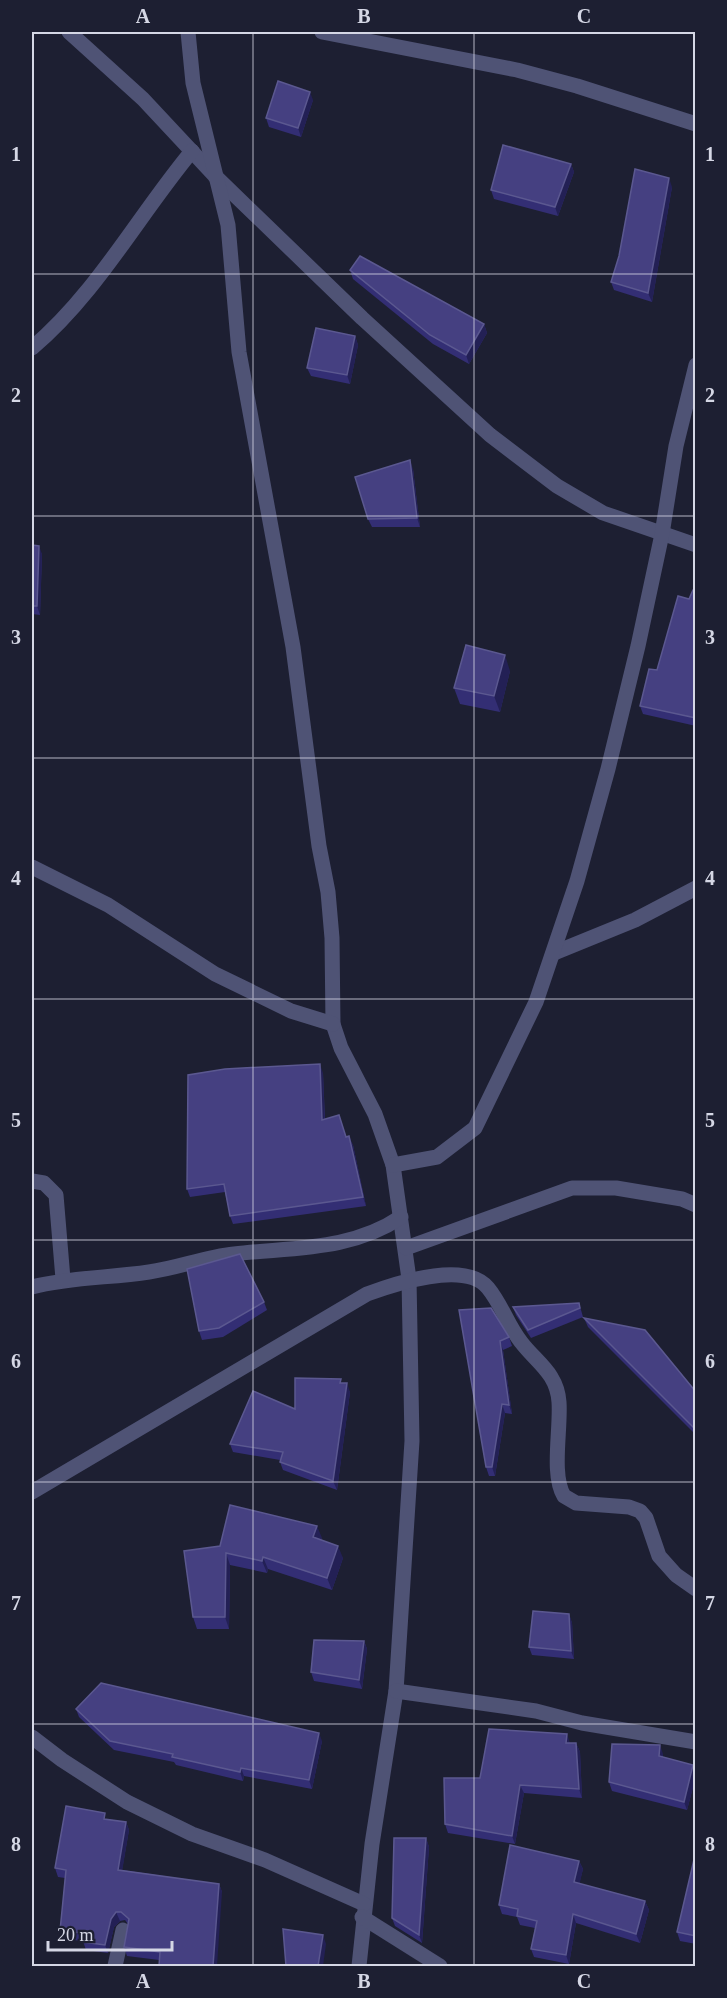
<svg xmlns="http://www.w3.org/2000/svg" width="727" height="1998" font-family="'Times New Roman',serif">
	<style>
		.lines { fill: none; stroke-linecap: round; stroke-linejoin: round }
		.minor { stroke: #4f5375; stroke-width: 15 }
		.wall { fill: #332e74 }
		.shaded-wall { fill: #232055 }
		.building { fill: #454081; stroke: #5b5890; stroke-width: 1.5 }
		.grid { fill: none; stroke: #d5d7e5; stroke-width: 1.5; stroke-opacity: 0.55 }
		.neatline { fill: none; stroke: #d5d7e5; stroke-width: 2 }
		.grid-label { font-size: 20px; text-anchor: middle; font-weight: bold; fill: #d5d7e5 }
	</style>
	<rect width="100%" height="100%" fill="#1d1f32"/>
	<g class="lines">
		<g class="minor">
			<path d="M69 32 143 99 214 175 362 318 490 435 557 486 603 513 696 545"/>
			<path d="M188 32 193 83 228 225 239 352 293 647 319 846 328 892 332 938 333 1024 341 1048 375 1114 393 1165 409 1279 412 1441 396 1691 372 1844 359 1966"/>
			<path d="M322 32 517 70 577 86 696 124"/>
			<path d="M32 348C97 293 138 216 192 151"/>
			<path d="M32 867 108 905 215 974 291 1011 333 1024"/>
			<path d="M554 953 635 920 696 888"/>
			<path d="M393 1165 437 1157 475 1128 536 1002 577 881 608 769 638 646 662 534 676 446 696 365"/>
			<path d="M32 1181 44 1183 56 1195 63 1279"/>
			<path d="M406 1248 572 1188H616L682 1199 696 1205"/>
			<path d="M32 1287C71 1277 110 1278 149 1272 178 1268 205 1257 234 1254 292 1247 351 1251 401 1217"/>
			<path d="M32 1492 367 1294C394 1284 465 1260 488 1288 502 1305 508 1326 521 1342 537 1363 557 1373 559 1402 561 1429 551 1475 564 1496L576 1503 629 1507 640 1511 646 1518 659 1556 676 1575 696 1589"/>
			<path d="M396 1691 536 1711 582 1723 696 1742"/>
			<path d="M32 1737 62 1760 127 1802 192 1834 265 1860 364 1904"/>
			<path d="M362 1917 440 1966"/>
			<path d="M115 1966 123 1930"/>
		</g>
	</g>
	<g class="wall">
		<path d="M313 100 301 137 269 127 266 118Z"/>
		<path d="M571 164 574 172 558 216 494 199 491 190Z"/>
		<path d="M672 187 652 302 614 290 611 282Z"/>
		<path d="M350 270 484 324 487 333 469 364 433 344 353 279Z"/>
		<path d="M355 336 358 345 350 384 311 376 307 368Z"/>
		<path d="M413 469 420 527H372L368 519Z"/>
		<path d="M32 545 42 554 40 615 32 614Z"/>
		<path d="M696 590V726L643 714 640 706Z"/>
		<path d="M510 671 500 712 460 704 454 688Z"/>
		<path d="M323 1073 325 1119 347 1137 353 1145 366 1206 233 1224 230 1216 225 1192 190 1197 187 1189Z"/>
		<path d="M264 1302 267 1310 223 1337 202 1340 199 1331Z"/>
		<path d="M579 1303 583 1317 531 1338 516 1315 513 1307Z"/>
		<path d="M459 1310 509 1337 512 1346 503 1350 512 1414 505 1413 495 1476H489L486 1467Z"/>
		<path d="M584 1318 696 1392V1435L588 1327Z"/>
		<path d="M343 1383 350 1392 337 1490 283 1470 280 1462V1460L233 1452 230 1444Z"/>
		<path d="M322 1538 321 1540 343 1558 332 1590 268 1569 267 1573 230 1565 229 1629H197L193 1617 184 1551Z"/>
		<path d="M569 1614 572 1623 574 1659 532 1655 529 1647Z"/>
		<path d="M364 1641 367 1649 362 1689 314 1681 311 1672Z"/>
		<path d="M76 1709 322 1741 312 1789 244 1776 243 1781 176 1765 174 1762 114 1750 79 1717Z"/>
		<path d="M570 1743H576L580 1752 582 1798 524 1793 515 1844 448 1833 445 1824 480 1778Z"/>
		<path d="M663 1754V1757L693 1765 696 1772V1776L687 1810 612 1791 609 1782Z"/>
		<path d="M107 1819 126 1822 129 1830 122 1870 219 1884 222 1892 159 1960 127 1956 124 1947 128 1924 125 1920 120 1921 114 1927 108 1953 86 1950 83 1941 63 1939 60 1931 65 1878 58 1877 55 1868Z"/>
		<path d="M426 1838 429 1847 422 1943 395 1926 392 1918Z"/>
		<path d="M696 1851V1944L680 1941 677 1932Z"/>
		<path d="M579 1861 583 1869 579 1884 645 1901 649 1910 640 1943 576 1923 569 1964 534 1957 531 1949 535 1928 520 1925 517 1917 502 1914 499 1905Z"/>
	</g>
	<g class="shaded-wall">
		<path d="M310 92 313 100 301 137 298 128Z"/>
		<path d="M571 164 574 172 558 216 555 207Z"/>
		<path d="M669 178 672 187 652 302 648 293Z"/>
		<path d="M484 324 487 333 469 364 466 355Z"/>
		<path d="M355 336 358 345 350 384 347 375Z"/>
		<path d="M410 460 413 469 420 527 417 518Z"/>
		<path d="M39 546 42 554 40 615 37 606Z"/>
		<path d="M505 655 510 671 500 712 494 696Z"/>
		<path d="M320 1064 323 1073 325 1129 322 1120Z"/>
		<path d="M349 1136 353 1145 366 1206 363 1197Z"/>
		<path d="M500 1341 503 1350 512 1414 509 1405Z"/>
		<path d="M347 1383 350 1392 337 1490 333 1481Z"/>
		<path d="M502 1404 505 1413 495 1476 492 1467Z"/>
		<path d="M317 1526 322 1538 317 1549 313 1537Z"/>
		<path d="M338 1546 343 1558 332 1590 327 1578Z"/>
		<path d="M226 1553 230 1565 229 1629 225 1617Z"/>
		<path d="M263 1557 268 1569 267 1573 262 1561Z"/>
		<path d="M569 1614 572 1623 574 1659 571 1651Z"/>
		<path d="M364 1641 367 1649 362 1689 359 1680Z"/>
		<path d="M319 1733 322 1741 312 1789 309 1780Z"/>
		<path d="M567 1734 570 1743 569 1752 566 1743Z"/>
		<path d="M576 1743 580 1752 582 1798 579 1789Z"/>
		<path d="M660 1745 663 1754 662 1764 659 1756Z"/>
		<path d="M693 1765 696 1772V1776L687 1810 684 1802Z"/>
		<path d="M241 1768 244 1776 243 1781 240 1772Z"/>
		<path d="M520 1785 524 1793 515 1844 512 1836Z"/>
		<path d="M126 1822 129 1830 121 1878 118 1870Z"/>
		<path d="M426 1838 429 1847 422 1943 419 1935Z"/>
		<path d="M579 1861 583 1869 578 1891 574 1882Z"/>
		<path d="M219 1884 222 1892 217 1966H213Z"/>
		<path d="M645 1901 649 1910 640 1943 636 1934Z"/>
		<path d="M116 1912 120 1921 114 1927 108 1953 105 1945 111 1919Z"/>
		<path d="M573 1914 576 1923 569 1964 566 1955Z"/>
		<path d="M323 1935 326 1944 323 1966H318Z"/>
	</g>
	<g class="building">
		<path d="M278 81 310 92 298 128 266 118Z"/>
		<path d="M503 145 571 164 555 207 491 190Z"/>
		<path d="M635 169 669 178 648 293 611 282 619 256Z"/>
		<path d="M360 256 484 324 466 355 430 335 350 270Z"/>
		<path d="M316 328 355 336 347 375 307 368Z"/>
		<path d="M410 460 417 518 368 519 355 477Z"/>
		<path d="M32 545 39 546 37 606H32Z"/>
		<path d="M693 590H696V718L640 706 649 669 657 670 678 596 689 599Z"/>
		<path d="M466 645 505 655 494 696 454 688Z"/>
		<path d="M320 1064 322 1120 339 1115 346 1137 349 1136 363 1197 230 1216 224 1184 187 1189 188 1075 225 1069Z"/>
		<path d="M240 1254 264 1302 219 1328 199 1331 187 1269Z"/>
		<path d="M579 1303 580 1308 528 1330 513 1307Z"/>
		<path d="M491 1308 509 1337 500 1341 509 1405 502 1404 492 1467H486L459 1310Z"/>
		<path d="M584 1318 645 1330 696 1392V1430Z"/>
		<path d="M295 1378 341 1379 340 1383H347L333 1481 280 1462 283 1452 230 1444 253 1391 295 1409Z"/>
		<path d="M230 1505 317 1526 313 1537 338 1546 327 1578 263 1557 262 1561 226 1553 225 1617H193L184 1551 220 1546Z"/>
		<path d="M533 1611 569 1614 571 1651 529 1647Z"/>
		<path d="M314 1640 364 1641 359 1680 311 1672Z"/>
		<path d="M101 1683 319 1733 309 1780 241 1768 240 1772 172 1757 173 1754 110 1741 76 1709Z"/>
		<path d="M489 1729 567 1734 566 1743H576L579 1789 520 1785 512 1836 445 1824 444 1778H480Z"/>
		<path d="M612 1744 660 1745 659 1756 693 1765 684 1802 609 1782Z"/>
		<path d="M66 1806 105 1813 104 1819 126 1822 118 1870 219 1884 213 1966H159L160 1952 124 1947 129 1919 121 1912H116L111 1919 105 1945 83 1942 84 1933 60 1931 66 1870 55 1868Z"/>
		<path d="M394 1838H426L419 1935 392 1918Z"/>
		<path d="M510 1845 579 1861 574 1882 645 1901 636 1934 573 1914 566 1955 531 1949 537 1921 517 1916 518 1909 499 1905Z"/>
		<path d="M696 1851V1936L677 1932Z"/>
		<path d="M283 1929 323 1935 318 1966H286Z"/>
	</g>
	<path class="grid" d="M253 32V1966M474 32V1966M32 274H696M32 516H696M32 758H696M32 999H696M32 1240H696M32 1482H696M32 1724H696"/>
	<rect width="727" height="1998" fill="none" stroke="#1d1f32" stroke-width="66"/>
	<path d="M48 1941v9h124v-9" fill="none" stroke="#d5d7e5" stroke-width="3"/>
	<text x="57" y="1941" font-size="18" fill="#d5d7e5" stroke="#1d1f32" stroke-width="4.5" paint-order="stroke">20 m</text>
	<rect x="33" y="33" width="661" height="1932" class="neatline"/>
	<g class="grid-label">
		<text x="143" y="23">A</text>
		<text x="364" y="23">B</text>
		<text x="584" y="23">C</text>
		<text x="16" y="161">1</text>
		<text x="710" y="161">1</text>
		<text x="16" y="402">2</text>
		<text x="710" y="402">2</text>
		<text x="16" y="644">3</text>
		<text x="710" y="644">3</text>
		<text x="16" y="885">4</text>
		<text x="710" y="885">4</text>
		<text x="16" y="1127">5</text>
		<text x="710" y="1127">5</text>
		<text x="16" y="1368">6</text>
		<text x="710" y="1368">6</text>
		<text x="16" y="1610">7</text>
		<text x="710" y="1610">7</text>
		<text x="16" y="1851">8</text>
		<text x="710" y="1851">8</text>
		<text x="143" y="1988">A</text>
		<text x="364" y="1988">B</text>
		<text x="584" y="1988">C</text>
	</g>
</svg>
